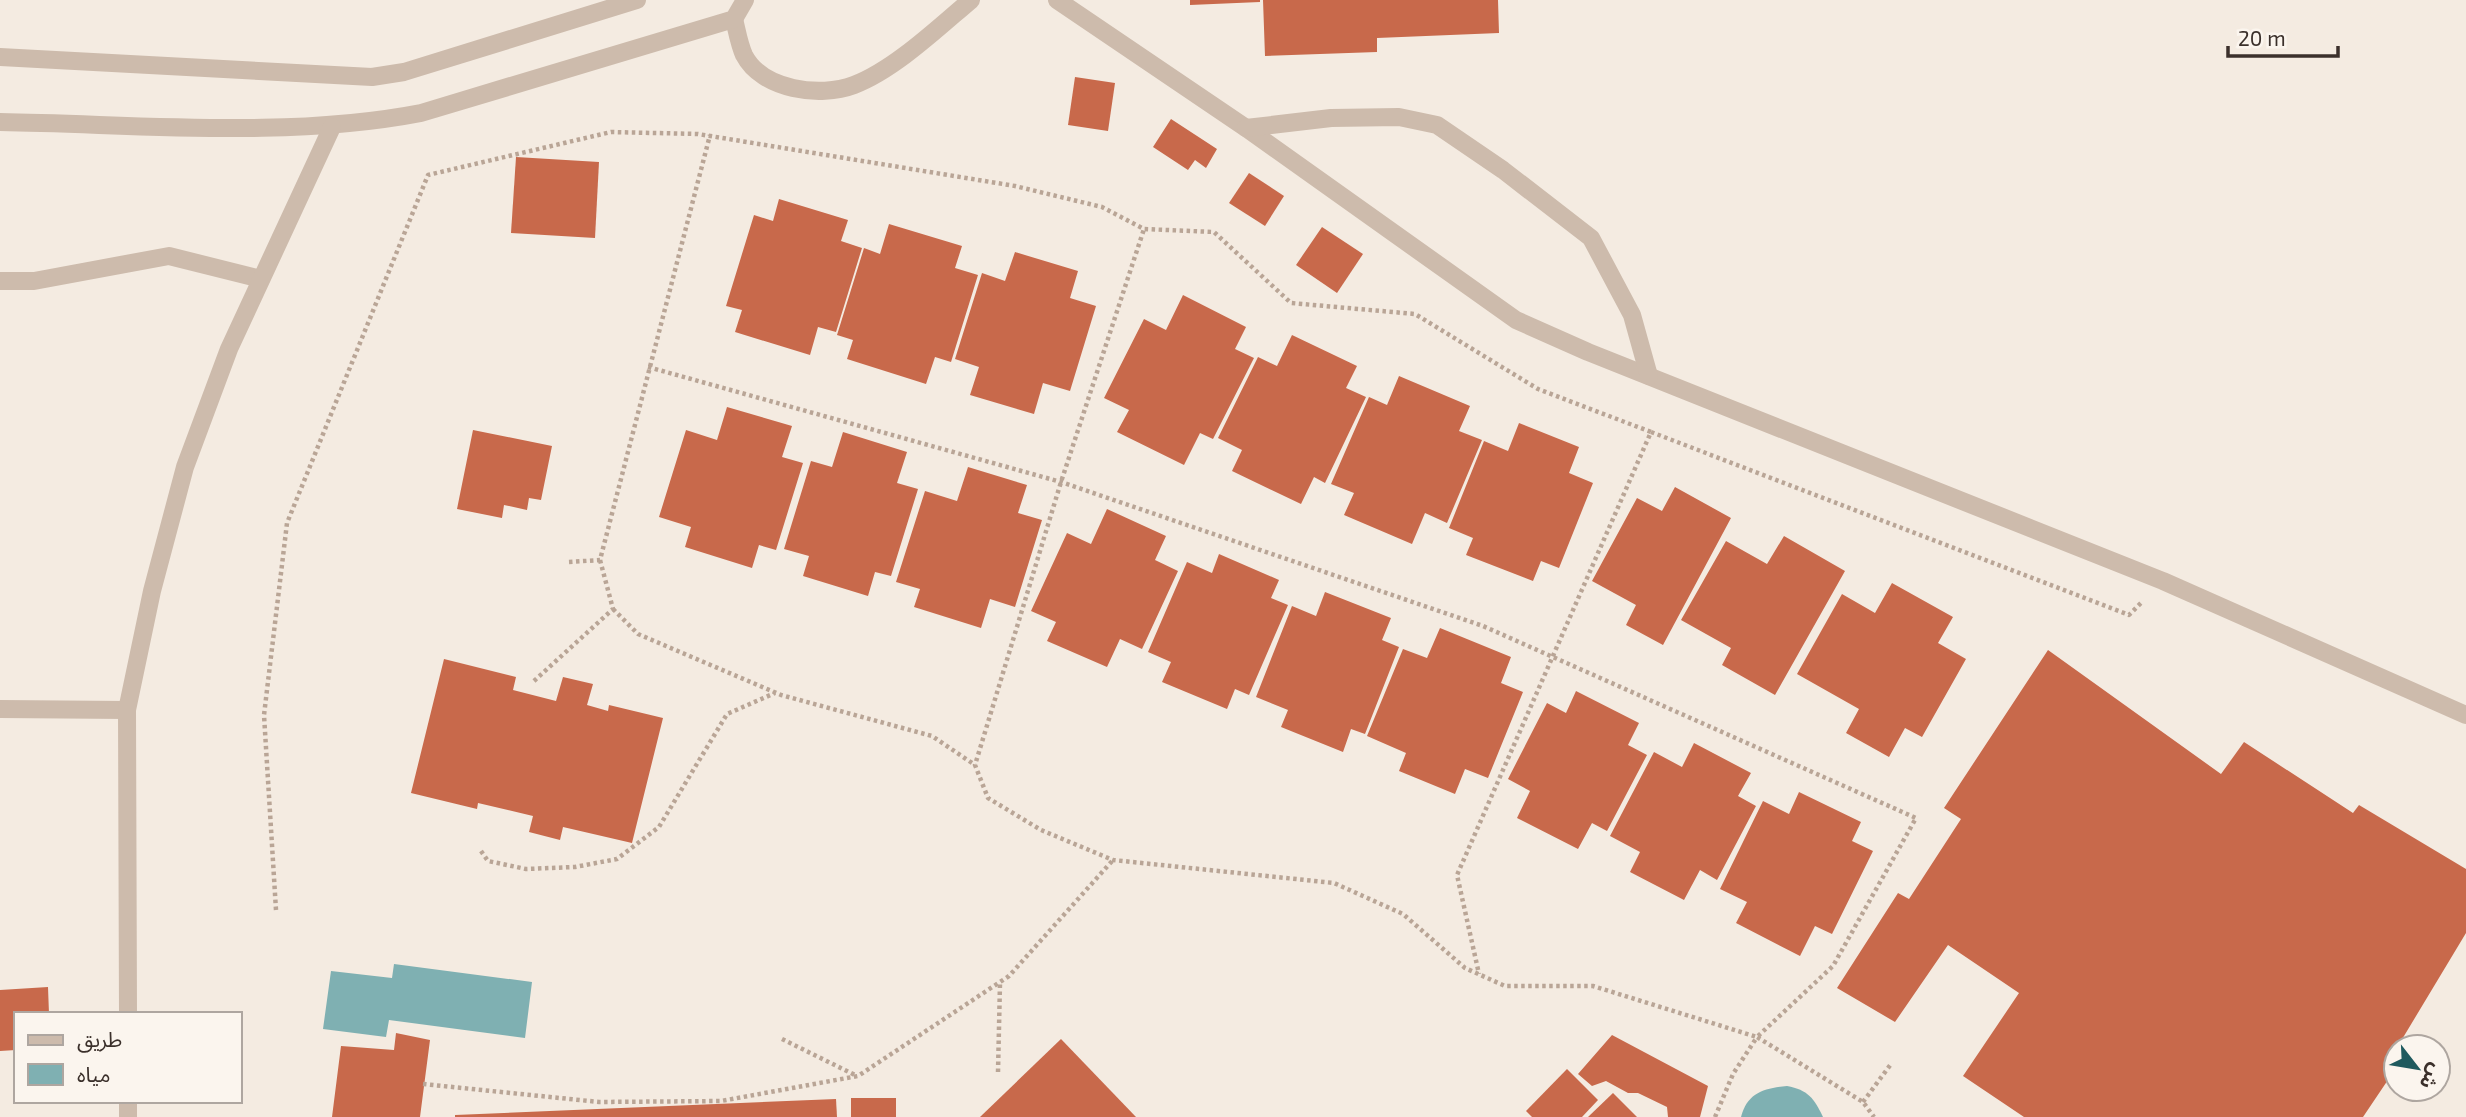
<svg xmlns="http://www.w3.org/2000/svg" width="2466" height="1117" font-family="'Exo 2','Noto Sans Arabic',sans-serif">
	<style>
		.water { fill: #7fb0b2 }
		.building { fill: #c8694b }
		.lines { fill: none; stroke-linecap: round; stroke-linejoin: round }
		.path { stroke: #b9a596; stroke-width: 4.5; stroke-dasharray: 3.5 3.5; stroke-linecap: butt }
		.street { stroke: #cdbbac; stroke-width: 18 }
	</style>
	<rect width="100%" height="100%" fill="#f4ebe1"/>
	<g class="water">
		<path d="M394 964 532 982 525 1038 389 1020 386 1037 323 1029 331 971 392 978Z"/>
		<path d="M1787 1086C1808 1090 1814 1098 1823 1117H1741C1747 1093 1764 1088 1787 1086Z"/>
	</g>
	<g class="building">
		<path d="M1190 0H1260V2L1190 5Z"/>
		<path d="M1263 0H1498L1499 33 1377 38V52L1265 56Z"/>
		<path d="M1075 77 1115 83 1108 131 1068 125Z"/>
		<path d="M1171 119 1217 149 1206 168 1195 160 1188 170 1153 147Z"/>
		<path d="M516 157 599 162 595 238 511 233Z"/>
		<path d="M1249 173 1284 196 1265 226 1229 203Z"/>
		<path d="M779 199 848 220 841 241 862 248 836 332 818 327 810 355 735 332 742 310 726 306 754 215 773 221Z"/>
		<path d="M889 224 962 246 955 268 978 275 951 362 935 357 926 384 847 359 853 340 837 335 864 248 880 254Z"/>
		<path d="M1322 227 1363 254 1337 293 1296 265Z"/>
		<path d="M1015 252 1078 271 1070 298 1096 306 1070 391 1043 383 1034 414 970 395 979 367 955 359 982 273 1005 281Z"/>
		<path d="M1183 295 1246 327 1235 349 1254 358 1213 439 1200 433 1184 465 1117 432 1129 410 1104 398 1144 319 1166 330Z"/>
		<path d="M1292 335 1357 366 1346 388 1366 397 1325 483 1314 477 1301 504 1232 471 1242 450 1218 438 1258 357 1277 366Z"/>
		<path d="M1399 376 1470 406 1459 431 1482 440 1447 523 1425 513 1412 544 1344 515 1354 493 1331 484 1369 397 1387 405Z"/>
		<path d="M727 407 792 426 782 457 803 463 776 550 759 545 752 568 685 547 691 527 659 517 686 430 717 440Z"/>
		<path d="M1519 423 1579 447 1569 473 1593 483 1559 568 1541 561 1533 581 1466 555 1473 538 1449 528 1484 441 1508 451Z"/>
		<path d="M473 430 552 446 541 500 529 498 527 510 504 505 502 518 457 509Z"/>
		<path d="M843 432 907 452 897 483 918 489 891 576 875 572 868 596 803 576 809 556 784 549 811 461 832 467Z"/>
		<path d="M968 467 1027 485 1018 513 1042 520 1015 607 990 599 981 628 914 607 920 589 896 582 925 491 957 501Z"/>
		<path d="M1675 487 1731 518 1663 645 1626 625 1636 605 1592 581 1637 498 1662 511Z"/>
		<path d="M1107 509 1166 536 1155 560 1178 571 1142 649 1120 639 1107 667 1047 641 1056 622 1031 611 1067 533 1091 544Z"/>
		<path d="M1784 536 1845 571 1775 695 1722 665 1731 648 1681 620 1726 541 1767 564Z"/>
		<path d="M1219 554 1279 580 1271 598 1288 605 1249 695 1235 689 1227 709 1162 682 1171 662 1148 652 1187 562 1212 573Z"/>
		<path d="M1892 583 1953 617 1938 643 1966 659 1922 737 1905 728 1889 757 1846 733 1859 709 1797 674 1842 594 1875 613Z"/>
		<path d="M1325 592 1391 618 1382 640 1399 647 1365 734 1351 729 1343 752 1281 727 1288 710 1256 697 1292 606 1316 616Z"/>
		<path d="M1440 628 1511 657 1501 683 1523 692 1488 778 1465 769 1455 794 1399 771 1406 753 1367 736 1403 649 1427 658Z"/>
		<path d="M2048 650 2221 774 2244 742 2353 813 2359 805 2466 869V933L2401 1041 2411 1047H2396V1068L2363 1117H2024L1963 1076 2019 993 1948 945 1895 1022 1837 988 1898 893 1909 899 1961 819 1944 808Z"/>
		<path d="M444 659 516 677 513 690 556 701 563 677 593 684 587 705 608 711 609 705 663 718 632 843 563 827 560 840 529 832 533 816 478 803 477 809 411 793Z"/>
		<path d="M1576 691 1639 723 1628 745 1647 755 1607 831 1592 823 1578 849 1517 818 1530 791 1508 779 1547 703 1566 713Z"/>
		<path d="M1694 743 1751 773 1738 796 1756 806 1717 880 1700 870 1684 900 1630 872 1640 852 1610 836 1654 752 1682 767Z"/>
		<path d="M1799 792 1861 822 1852 841 1873 851 1832 934 1815 926 1800 956 1736 923 1747 902 1720 889 1763 801 1789 814Z"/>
		<path d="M48 987 49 1014H16V1050L0 1051V990Z"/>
		<path d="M396 1033 430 1040 420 1117H332L341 1046 394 1050Z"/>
		<path d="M1612 1035 1708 1086 1700 1117H1668L1667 1107 1638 1093H1628L1606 1081 1592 1086 1578 1074Z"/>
		<path d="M1061 1039 1136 1117H980Z"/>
		<path d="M1567 1069 1598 1100 1582 1117H1532L1526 1111Z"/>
		<path d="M1613 1093 1637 1117H1588Z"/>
		<rect x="851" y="1098" width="45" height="19"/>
		<path d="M836 1099 837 1117H455V1115Z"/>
	</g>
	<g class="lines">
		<g class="path">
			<path d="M648 367 1061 482 1483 626 1916 818 1833 966 1757 1037 1593 986H1505L1465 968 1403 914 1334 883 1113 860 1041 830 988 798 975 765 1061 482 1144 229"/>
			<path d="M1651 432 2129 615 2142 602"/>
			<path d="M569 562 600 560 710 135"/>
			<path d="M613 609 638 634 781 695 932 736 975 765"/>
			<path d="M534 681 613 609 600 560"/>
			<path d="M481 851 488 861 526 869 575 867 617 859 659 827 727 714 775 693"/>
			<path d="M276 910 264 715 287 523 428 175 611 132 698 134 1015 186 1102 207 1144 229 1214 232 1291 303 1415 314 1538 389 1651 432 1457 875 1479 974"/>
			<path d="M782 1039 857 1076"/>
			<path d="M998 1072 1000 983"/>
			<path d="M423 1084 599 1102 721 1101 858 1076 1009 976 1113 860"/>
			<path d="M1863 1102 1891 1064"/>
			<path d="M1715 1117 1733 1074 1757 1037 1863 1102 1874 1117"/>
		</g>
		<g class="street">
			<path d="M1057 0 1246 128 1516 320 1588 352 2163 581 2466 715"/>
			<path d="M734 19C737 31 739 44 744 55 762 90 820 98 854 85 894 70 939 27 971 0"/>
			<path d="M0 57 372 77 404 72 637 0"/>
			<path d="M0 122C137 124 287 139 421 113L734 19 745 0"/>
			<path d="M1246 128 1331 118 1399 117 1437 125 1503 170 1591 238 1632 315 1649 376"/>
			<path d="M0 281H34L169 256 261 279"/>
			<path d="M0 709 127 710"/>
			<path d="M128 1014 127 710 152 591 185 467 229 349 332 127"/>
			<path d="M128 1101V1117"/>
		</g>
	</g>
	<rect x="14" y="1012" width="228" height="91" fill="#fbf5ee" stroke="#aea6a0" stroke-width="2"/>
	<rect x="28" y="1035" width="35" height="10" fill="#cdbbac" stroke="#aea6a0" stroke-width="2"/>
	<text x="77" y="1047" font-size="21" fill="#3b302b">طريق</text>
	<rect x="28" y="1064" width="35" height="21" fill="#7fb0b2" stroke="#aea6a0" stroke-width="2"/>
	<text x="77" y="1082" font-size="21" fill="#3b302b">مياه</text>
	<g transform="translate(2417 1068) rotate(121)"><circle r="33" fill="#fbf5ee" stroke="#aea6a0" stroke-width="2"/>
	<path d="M0-5L12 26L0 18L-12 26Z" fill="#1f5a5e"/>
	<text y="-10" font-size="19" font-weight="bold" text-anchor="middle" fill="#3b302b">ش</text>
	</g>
	<path d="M2228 46v10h110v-10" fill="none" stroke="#3b302b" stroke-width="3.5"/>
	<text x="2238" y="46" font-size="21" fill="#3b302b" stroke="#fbf5ee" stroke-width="5" paint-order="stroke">20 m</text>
</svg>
